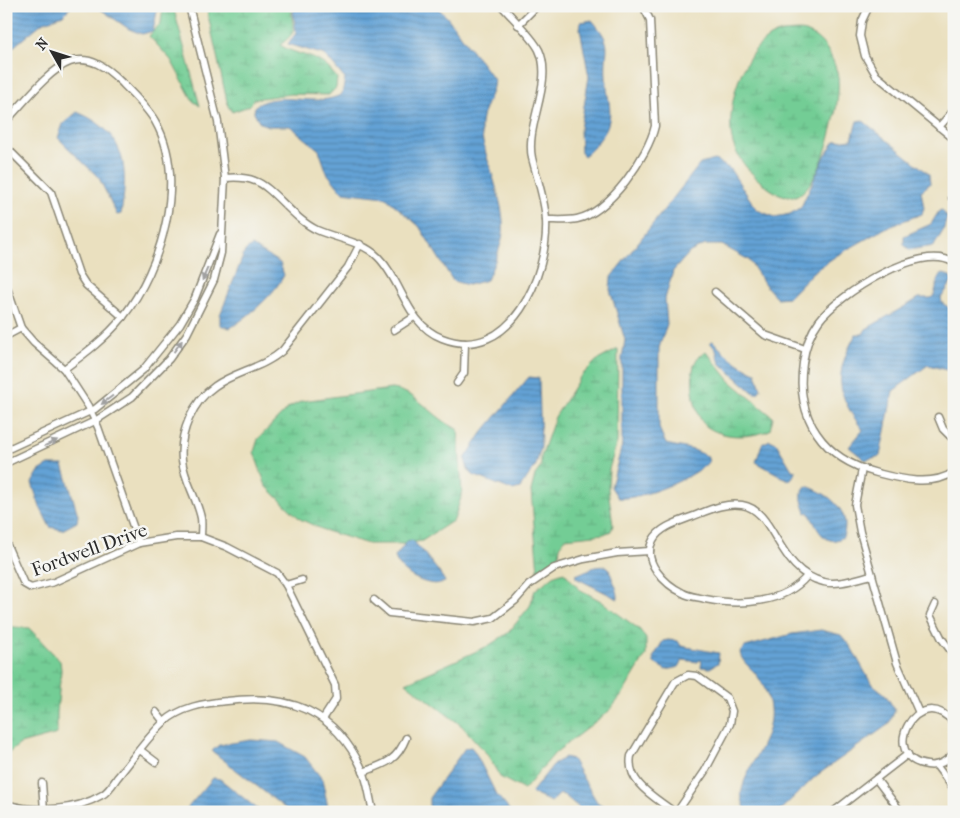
<svg xmlns="http://www.w3.org/2000/svg" width="960" height="818" font-family="'IM FELL French Canon',serif">
	<style>
		.wetland { fill: url(#wetland-marsh); stroke: #4f7c60 }
		.water { fill: url(#water-rules); stroke: #476680 }
		.lines { fill: none; stroke-linecap: round; stroke-linejoin: round }
		.minor-casing { stroke: #8a8675; stroke-width: 9 }
		.minor { stroke: #fff; stroke-width: 6 }
		.oneway { fill: #a0a0a0 }
		.labels { text-anchor: middle; stroke-width: 5; stroke-linejoin: round; paint-order: stroke }
		.street-label { font-size: 19px; fill: #2b2b2b; stroke: #f6f6f2 }
	</style>
	<defs>
		<pattern id="wetland-marsh" width="20" height="14" patternUnits="userSpaceOnUse" patternTransform="scale(1.25)"><rect width="20" height="14" fill="#73cd95"/><path d="M1 5h8M5 5V1M11 12h8M15 12V8" fill="none" stroke="#64b081"/></pattern>
		<pattern id="water-rules" width="6" height="5" patternUnits="userSpaceOnUse" patternTransform="scale(1.25)"><rect width="6" height="5" fill="#63a2d5"/><path d="M0 2.5h6" fill="none" stroke="#5284ad"/></pattern>
	</defs>
	<rect width="100%" height="100%" fill="#f6f6f2"/>
	<filter id="ink" filterUnits="userSpaceOnUse"><feTurbulence type="fractalNoise" baseFrequency=".02" numOctaves="2"/><feDisplacementMap in="SourceGraphic" scale="10" xChannelSelector="R" yChannelSelector="G"/><feConvolveMatrix kernelMatrix="1 2 1 2 8 2 1 2 1" color-interpolation-filters="sRGB"/></filter>
	<filter id="wash" filterUnits="userSpaceOnUse"><feTurbulence type="fractalNoise" baseFrequency=".0096" numOctaves="4" result="noise"/><feDisplacementMap in="SourceGraphic" scale="20" xChannelSelector="R" yChannelSelector="G"/><feGaussianBlur stdDeviation="1.12" result="paint"/><feColorMatrix in="noise" values="0 0 0 0 0 0 0 0 0 0 0 0 0 0 0 0 0 1.4 0 .05"/><feComposite in="paint" operator="in"/></filter>
	<g filter="url(#wash)">
		<rect width="100%" height="100%" fill="#eae0bf"/>
		<g class="wetland">
			<path d="M163 6H173L200 106 193 101 171 60 149 36 161 23Z"/>
			<path d="M206 6H292C290 30 302 28 280 45 303 59 318 52 337 78L336 88 329 95 291 94 254 99 249 106 232 112 228 106Z"/>
			<path d="M783 32C790 32 799 30 806 32 823 38 832 55 837 72 844 96 822 190 795 196 782 198 770 190 761 182 746 169 732 152 731 132 728 98 746 39 783 32Z"/>
			<path d="M618 349 617 442 609 469 608 489 613 525 611 531 604 534 565 538 560 547 558 561 538 571 531 491 535 475 541 467V457L555 417 580 377 596 361Z"/>
			<path d="M706 351 730 381 773 417 770 430C751 438 723 439 706 426 694 417 689 376 695 363 697 357 701 355 706 351Z"/>
			<path d="M391 389C418 391 433 419 458 429L462 494 454 520 422 541 405 544H368L326 531 300 519 266 486 254 452 258 439 288 408 302 401Z"/>
			<path d="M564 572 579 589 601 601 640 630 646 639V655L622 695 609 711 555 753 524 790 500 777 487 754 462 726 406 683 488 646 508 633 530 606 535 590 555 575Z"/>
			<path d="M6 621 13 627 29 628 60 661 61 670 57 712V734L20 744 6 755Z"/>
		</g>
		<g class="water">
			<path d="M6 6H71V7L63 15 42 23 6 53Z"/>
			<path d="M96 6H158L153 31 142 34 129 29Z"/>
			<path d="M296 6H436L447 17 494 80C493 98 479 112 481 131 485 161 506 204 503 233 501 248 493 266 487 280L468 285 453 281 419 226 385 197 342 192 327 173 319 150 290 126H269L260 123 254 112 255 106C279 89 317 109 342 94L345 79 325 55 288 44 296 33 293 12Z"/>
			<path d="M592 20C615 47 604 46 606 77 607 102 617 117 600 139 595 146 591 151 584 156L581 153 580 129 589 77 580 29 581 22Z"/>
			<path d="M77 112C126 132 129 168 121 214L117 215 99 178 58 138 63 124Z"/>
			<path d="M862 120 929 174 930 184 921 191 924 208 922 214 889 226 836 256 813 272 789 297 777 298 766 286 749 260 722 245H705L690 252 673 271 665 299 667 324 659 348V428L666 444 694 450 707 456 709 461C698 477 637 501 618 498L611 487 622 445V358L625 340 610 290 611 277 700 164 715 160 730 169 757 210 775 217 790 214 801 207 825 156 835 141 852 139 857 121Z"/>
			<path d="M942 210 947 217 943 231 934 246 909 250 904 244V236L931 224 939 211Z"/>
			<path d="M252 246 280 263 284 275C275 294 248 317 230 328L220 325V315L245 251Z"/>
			<path d="M943 274 950 276 952 282 941 298 942 303 954 311V372L928 365 893 391 880 456 865 460 849 447 863 430C835 393 834 374 856 334H863L866 329 919 298H931L934 295 939 277Z"/>
			<path d="M713 341C724 354 740 366 756 373L761 389 758 393H754L721 364 718 358 716 350 710 342Z"/>
			<path d="M529 377 539 378 541 447 536 465 520 488 512 490 473 475 468 469 465 459 482 433Z"/>
			<path d="M770 440 776 443 792 470 796 471 791 480H788L756 462 762 444Z"/>
			<path d="M49 465H63L78 515 77 522 62 530 50 527 40 507 32 483 39 471Z"/>
			<path d="M806 486C829 493 852 511 843 537 824 549 816 526 809 512L806 513C803 503 798 495 806 486Z"/>
			<path d="M412 540C417 544 444 577 445 582 429 589 400 574 395 557L407 541Z"/>
			<path d="M606 566 609 568C611 579 619 589 618 599L576 578V575L595 567Z"/>
			<path d="M821 630 841 635 851 647 871 683 885 694 895 710 889 724 816 776 778 812H747C744 805 740 798 742 790 747 765 768 745 770 719 772 703 765 685 755 673 749 666 741 661 740 652L745 647 792 634Z"/>
			<path d="M668 640 678 641 681 646 719 653 718 663 710 668 701 667 702 661 700 660 698 662 683 660 679 667 666 670 654 663 653 658 663 641Z"/>
			<path d="M251 740 278 742 305 757 322 779 329 812H290L212 751 219 745Z"/>
			<path d="M471 747 475 752 496 794 511 812H437L429 806V798L465 748Z"/>
			<path d="M565 757 572 759 597 802 612 812H584L564 795 560 794 551 802 531 793 553 765Z"/>
			<path d="M213 778 220 779 261 812H184Z"/>
		</g>
	</g>
	<g filter="url(#ink)">
		<g class="lines">
			<g class="minor-casing">
				<g id="minor">
					<path d="M869 6 862 21 860 36 865 56 876 75 954 139"/>
					<path d="M518 25 537 6"/>
					<path d="M6 121C22 105 48 70 70 62 90 55 107 68 120 81 132 93 146 106 155 121 188 179 162 267 123 317 106 338 86 353 64 369"/>
					<path d="M939 127 954 110"/>
					<path d="M6 147 51 192 79 274 86 285 123 317"/>
					<path d="M225 178C236 177 245 177 255 181 273 187 293 219 317 230 337 239 362 241 378 257 403 282 406 324 442 338 510 365 549 274 546 220 545 200 537 178 532 158 525 125 554 82 539 50 532 36 513 19 502 6"/>
					<path d="M952 198 954 199"/>
					<path d="M546 220C556 220 567 221 577 219 610 212 648 156 655 126L650 20 643 6"/>
					<path d="M954 263C921 241 838 295 819 321 810 333 805 349 803 363 795 418 823 459 877 473 900 479 932 487 954 472"/>
					<path d="M6 285 21 328 34 343 64 369 88 406 98 427 139 543"/>
					<path d="M715 292 765 335 805 349"/>
					<path d="M394 330 414 317"/>
					<path d="M6 336 21 328"/>
					<path d="M457 383 464 373 465 343"/>
					<path d="M938 417 943 429 954 440"/>
					<path d="M6 450 95 409 143 370 180 324 195 298 220 234"/>
					<path d="M6 463 95 421 132 397 169 359 187 334 214 280 221 253 225 178 218 122 189 6"/>
					<path d="M862 469 855 505 860 532 897 663 919 713"/>
					<path d="M201 537C201 531 202 524 201 518 197 498 184 480 182 460 179 433 193 401 215 386 236 371 263 368 282 351L348 267 360 244"/>
					<path d="M6 543 24 584 31 588 54 582 139 543 176 537H201L227 547 277 573 286 585 335 685 336 699 323 719"/>
					<path d="M807 576C784 604 739 606 705 599 698 597 690 597 683 593 666 585 641 562 653 540 660 527 678 522 691 517 707 511 724 502 742 505 776 510 777 572 824 582 838 586 858 578 872 575"/>
					<path d="M286 585 302 580"/>
					<path d="M374 600 389 613 474 622 493 618 515 601 529 585 554 568 584 559 617 553 650 551"/>
					<path d="M935 604 930 615 942 639 954 655"/>
					<path d="M156 712 164 722"/>
					<path d="M954 723C917 680 877 758 927 765 938 767 947 761 954 753"/>
					<path d="M140 750 156 762"/>
					<path d="M936 765 954 789"/>
					<path d="M363 772C385 764 397 761 406 738"/>
					<path d="M876 779 901 812"/>
					<path d="M42 783 44 810"/>
					<path d="M6 804C36 813 75 811 102 795 108 792 113 784 117 778 132 760 146 739 163 723 180 707 205 703 227 701 289 693 336 711 363 771 368 783 370 799 373 812"/>
					<path d="M674 812C655 797 626 783 631 756L675 682 688 675 697 676 727 698 732 711 730 724 705 771 677 812"/>
					<path d="M833 812 908 754"/>
				</g>
			</g>
			<use href="#minor" class="minor"/>
		</g>
		<defs><path id="oneway-solid" d="M-6-.8H1V-3.2L6.5 0L1 3.2V.8H-6Z" transform="scale(1.25)"/></defs>
		<g class="oneway">
			<use href="#oneway-solid" transform="translate(205 274) rotate(113)"/>
			<use href="#oneway-solid" transform="translate(178 346) rotate(-54)"/>
			<use href="#oneway-solid" transform="translate(107 400) rotate(143)"/>
			<use href="#oneway-solid" transform="translate(51 443) rotate(-25)"/>
		</g>
	</g>
	<g class="labels">
		<g class="street-label">
			<text transform="translate(89 549) rotate(-20)" y="7">Fordwell Drive</text>
		</g>
	</g>
	<rect width="960" height="818" fill="none" stroke="#f6f6f2" stroke-width="25"/>
	<g transform="translate(52 52) rotate(309)" stroke="#f6f6f2" stroke-width="4" paint-order="stroke">
	<path d="M0-4L9 19L0 12L-9 19Z" fill="#2b2b2b"/>
	<text y="-8" font-size="14" font-weight="bold" text-anchor="middle" fill="#2b2b2b">N</text>
	</g>
</svg>
